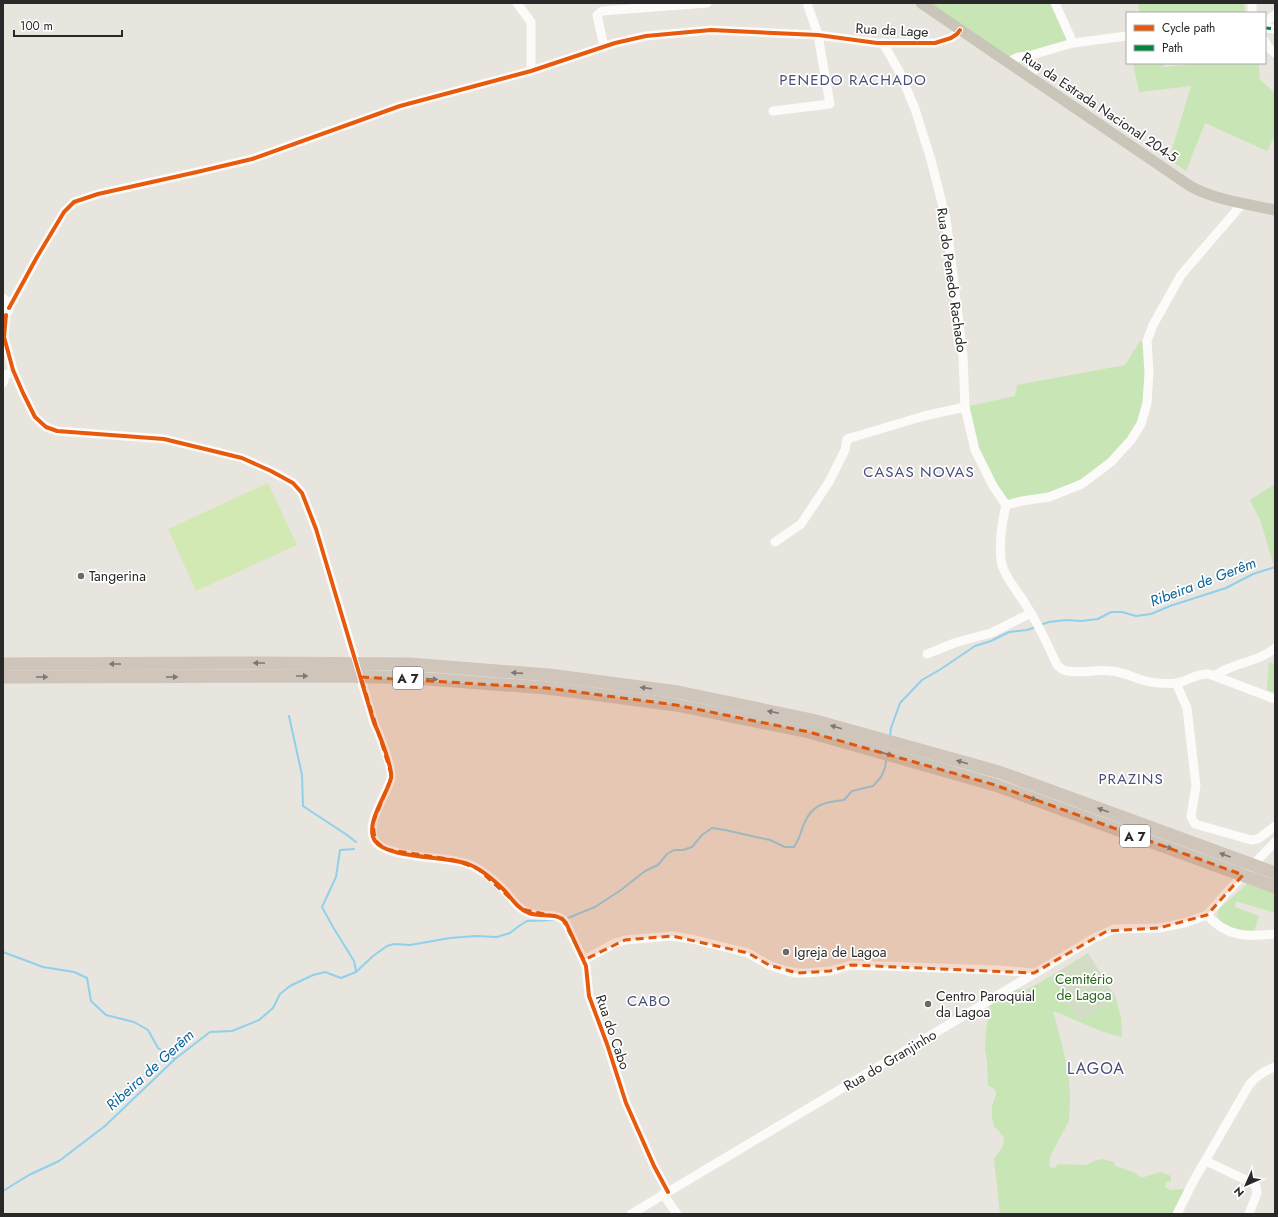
<svg xmlns="http://www.w3.org/2000/svg" width="1278" height="1217" font-family="Jost,sans-serif">
	<style>
		.green { fill: #c8e5b5 }
		.cemetery { fill: #d3dcc5 }
		.pitch { fill: #d3e9b3 }
		.lines { fill: none; stroke-linecap: round; stroke-linejoin: round }
		.stream { stroke: #8fd1ec; stroke-width: 2 }
		.minor { stroke: #fcfbfa; stroke-width: 9 }
		.major { stroke: #c9c5b8; stroke-width: 11 }
		.highway { stroke: #cfc5bb; stroke-width: 13 }
		.quiet { stroke: #00873e; stroke-width: 3; stroke-dasharray: 6 3; stroke-linecap: butt }
		.cycleway-casing { stroke: #fff; stroke-width: 6 }
		.cycleway { stroke: #e8590c; stroke-width: 4 }
		.oneway { fill: #7c7772 }
		.marked { fill: #de570d; fill-opacity: 0.2; stroke: #de570d; stroke-width: 3; stroke-dasharray: 8 5; stroke-linejoin: round }
		.poi-dot { fill: #6c6a68; stroke: #fff; stroke-width: 1.5 }
		.labels { text-anchor: middle; stroke-width: 3.5; stroke-linejoin: round; paint-order: stroke }
		.shield { fill: #fff; stroke: #696969; stroke-width: 1 }
		.shield-label { font-size: 13px; font-weight: bold; fill: #292929 }
		.street-label { font-size: 14px; fill: #292929; stroke: #fff }
		.poi-label { font-size: 14px; fill: #292929; stroke: #fff; text-anchor: start }
		.park-label { font-size: 14px; fill: #256817; stroke: #fff }
		.neighbourhood-label { font-size: 15px; letter-spacing: 1px; fill: #484f7b; stroke: #fff }
		.water-label { font-size: 15px; font-style: italic; fill: #09659d; stroke: #fff }
		.quarter-label { font-size: 16px; letter-spacing: 1px; fill: #484f7b; stroke: #fff }
	</style>
	<rect width="100%" height="100%" fill="#e8e4de"/>
	<g class="green">
		<path d="M929 3H1055L1073 43 1008 62Z"/>
		<path d="M1138 3H1244L1245 13H1140Z"/>
		<path d="M1133 63H1163L1164 67 1192 64V63H1259L1260 80 1275 93V135L1267 151 1205 123 1186 171 1169 159 1191 86 1139 92Z"/>
		<path d="M1140 341H1147V403L1131 440 1082 484 1006 505 980 460 965 407 1015 396 1017 385 1125 365Z"/>
		<path d="M1275 484V567H1274L1261 522 1250 500Z"/>
		<path d="M1269 662 1275 664V693L1267 690Z"/>
		<path d="M1248 883 1275 893V913L1236 901 1235 907 1259 916 1254 931C1243 932 1221 927 1217 915L1219 909Z"/>
		<path d="M1051 976 1080 1021 1116 998 1121 1018 1122 1037C1097 1032 1076 1019 1053 1011 1061 1041 1071 1072 1070 1104 1069 1109 1070 1115 1069 1120 1065 1132 1046 1156 1050 1167L1055 1168 1058 1164 1087 1165 1094 1161 1102 1159 1114 1162 1115 1166 1134 1172 1141 1178 1160 1172 1171 1176V1181L1166 1182 1165 1187 1171 1190 1185 1189 1173 1214H1000L994 1159C1004 1145 1010 1140 994 1127 993 1121 991 1113 992 1107 994 1096 1002 1092 988 1085L987 1062 985 1050 986 1031 990 1005 1013 990 1028 989Z"/>
	</g>
	<path class="cemetery" d="M1088 953 1116 998 1080 1021 1051 976Z"/>
	<path class="pitch" d="M268 483 297 545 196 591 168 529Z"/>
	<g class="lines">
		<g class="stream">
			<path d="M1040 625 1049 622 1066 620 1081 621 1098 619 1111 612H1122L1136 616 1151 614 1170 606 1226 588 1253 574 1275 567"/>
			<path d="M289 716 302 775 303 806 347 835 356 842"/>
			<path d="M890 736 891 728 900 703 922 680 941 669 975 646 991 641 1009 632 1027 630 1036 627"/>
			<path d="M354 849 340 850 336 877 322 907 333 927 354 961 356 971"/>
			<path d="M568 918 595 907 621 890 645 871 658 865 667 854 674 850H683L692 847 702 835 712 828 725 830 770 840 785 847H794C801 837 800 833 804 824 812 804 825 802 844 800L852 791 873 786 881 777 885 768 886 760"/>
			<path d="M3 952 43 967 74 972 87 978 91 1001 106 1015 134 1022 148 1030 158 1048 175 1059"/>
			<path d="M3 1191 29 1175 59 1161 105 1126 175 1059 210 1032 232 1031 259 1020 273 1008 280 994 290 986 313 975 325 972 341 978 356 972 373 956 387 946 394 944 410 945 450 938 476 936 497 937 510 933 519 926 527 921 556 920"/>
		</g>
		<g class="minor">
			<path d="M517 3 531 22V71"/>
			<path d="M1055 3 1073 43"/>
			<path d="M1252 3V13"/>
			<path d="M1265 22 1275 15"/>
			<path d="M1265 28 1275 29"/>
			<path d="M1265 41 1268 47 1275 53"/>
			<path d="M883 43 900 73 915 109 931 160 946 219 963 356 965 407"/>
			<path d="M604 47 597 15 602 11 707 3"/>
			<path d="M1028 56 1073 43 1127 36"/>
			<path d="M1008 62 1018 57 1028 56C1033 63 1034 70 1031 78"/>
			<path d="M773 111 830 104 818 35 807 3"/>
			<path d="M3 298C8 301 10 306 8 312"/>
			<path d="M9 308 37 257 64 212 74 202 98 194 197 172 252 159 400 106 531 71 615 43 646 36 711 30 818 35 877 43H935L951 38 957 34 960 30"/>
			<path d="M6 315 4 337 13 370 23 393 35 417 46 427 57 431 164 439 242 458 271 471 293 483 302 493 316 529 374 723C379 733 393 769 391 778 387 795 364 824 375 841 387 859 447 856 468 864 482 869 495 881 505 891 512 899 518 909 529 913 542 918 557 911 566 923L586 966 589 996 607 1044 626 1103 654 1166 668 1192"/>
			<path d="M3 383 5 376 13 370"/>
			<path d="M1006 505 1022 501 1049 497 1082 484 1111 462 1131 440 1141 424 1147 403 1149 373 1147 341 1153 325 1181 275 1243 203"/>
			<path d="M1006 505C1002 522 999 542 1001 560 1003 575 1018 592 1026 605 1038 624 1048 645 1057 665 1060 668 1063 671 1068 671 1081 674 1097 669 1111 671 1124 672 1134 678 1146 681 1153 683 1169 684 1177 683 1188 681 1197 673 1209 674L1275 699"/>
			<path d="M775 542 801 524 829 482 845 450 847 439 924 416 965 407 975 450 993 486 1006 505"/>
			<path d="M927 654 957 642 991 633 1031 613"/>
			<path d="M1215 675C1220 672 1226 669 1232 667 1247 661 1262 659 1275 648"/>
			<path d="M1176 683 1187 708 1196 786 1191 816 1192 819 1195 824 1251 840 1258 839 1275 826"/>
			<path d="M1207 915C1226 937 1247 937 1275 934"/>
			<path d="M584 960 615 943 625 940 672 936 692 939 748 953 769 965 787 971 797 973H806L830 971 851 965 997 970 1034 973"/>
			<path d="M1206 1161 1250 1182 1256 1186 1257 1193 1249 1214"/>
			<path d="M663 1194 677 1214"/>
			<path d="M631 1214 1094 938 1114 929 1159 928 1184 923 1207 915 1227 892 1275 842"/>
			<path d="M1177 1214 1194 1180 1249 1085C1256 1076 1264 1071 1275 1067"/>
		</g>
		<path class="major" d="M921 3 1190 186C1215 200 1247 204 1275 210"/>
		<g class="highway">
			<path d="M3 664 238 663 410 664 549 675 678 692 812 720 999 772 1275 873"/>
			<path d="M3 677 342 676 414 678 547 688 676 705 809 732 995 785 1275 887"/>
		</g>
		<path class="quiet" d="M1265 28 1275 29"/>
		<g class="cycleway-casing">
			<g id="cycleway">
				<path d="M9 308 37 257 64 212 74 202 98 194 197 172 252 159 400 106 531 71 615 43 646 36 711 30 818 35 877 43H935L951 38 957 34 960 30"/>
				<path d="M6 315 4 337 13 370 23 393 35 417 46 427 57 431 164 439 242 458 271 471 293 483 302 493 316 529 374 723C379 733 393 769 391 778 387 795 364 824 375 841 387 859 447 856 468 864 482 869 495 881 505 891 512 899 518 909 529 913 542 918 557 911 566 923L586 966 589 996 607 1044 626 1103 654 1166 668 1192"/>
			</g>
		</g>
		<use href="#cycleway" class="cycleway"/>
	</g>
	<defs><path id="oneway-solid" d="M-6-.8H1V-3.2L6.5 0L1 3.2V.8H-6Z"/></defs>
	<g class="oneway">
		<use href="#oneway-solid" transform="translate(259 663) rotate(-180)"/>
		<use href="#oneway-solid" transform="translate(115 664) rotate(180)"/>
		<use href="#oneway-solid" transform="translate(517 673) rotate(-176)"/>
		<use href="#oneway-solid" transform="translate(302 676)"/>
		<use href="#oneway-solid" transform="translate(42 677)"/>
		<use href="#oneway-solid" transform="translate(172 677)"/>
		<use href="#oneway-solid" transform="translate(432 679) rotate(4)"/>
		<use href="#oneway-solid" transform="translate(646 688) rotate(-173)"/>
		<use href="#oneway-solid" transform="translate(773 712) rotate(-168)"/>
		<use href="#oneway-solid" transform="translate(836 727) rotate(-164)"/>
		<use href="#oneway-solid" transform="translate(887 754) rotate(16)"/>
		<use href="#oneway-solid" transform="translate(962 762) rotate(-164)"/>
		<use href="#oneway-solid" transform="translate(1031 798) rotate(20)"/>
		<use href="#oneway-solid" transform="translate(1103 810) rotate(-160)"/>
		<use href="#oneway-solid" transform="translate(1167 847) rotate(20)"/>
		<use href="#oneway-solid" transform="translate(1225 855) rotate(-160)"/>
	</g>
	<path class="marked" d="M361 677 547 688 676 705 809 732 995 785 1243 875 1207 915 1159 928 1107 931 1034 973 851 965 830 971 797 973 769 965 748 953 672 936 625 940 584 960 562 918 522 909 478 869 454 860 385 849 375 840 373 823 392 777Z"/>
	<g class="poi-dot">
		<circle cx="81" cy="576" r="4"/>
		<circle cx="786" cy="952" r="4"/>
		<circle cx="928" cy="1004" r="4"/>
	</g>
	<g class="labels">
		<g class="shield">
			<rect x="393" y="667" width="30" height="22" rx="3"/>
			<rect x="1120" y="825" width="30" height="22" rx="3"/>
		</g>
		<g class="shield-label">
			<text x="408" y="683">A 7</text>
			<text x="1135" y="841">A 7</text>
		</g>
		<g class="street-label">
			<text transform="translate(892 30) rotate(3)" y="5">Rua da Lage</text>
			<text transform="translate(1100 107) rotate(34)" y="5">Rua da Estrada Nacional 204-5</text>
			<text transform="translate(952 280) rotate(82)" y="5">Rua do Penedo Rachado</text>
			<text transform="translate(613 1032) rotate(71)" y="5">Rua do Cabo</text>
			<text transform="translate(890 1060) rotate(-31)" y="5">Rua do Granjinho</text>
		</g>
		<g class="poi-label">
			<text x="89" y="581">Tangerina</text>
			<text x="794" y="957">Igreja de Lagoa</text>
			<text x="936" y="1001">Centro Paroquial<tspan x="936" dy="16">da Lagoa</tspan></text>
		</g>
		<g class="park-label">
			<text x="1084" y="984">Cemitério<tspan x="1084" dy="16">de Lagoa</tspan></text>
		</g>
		<g class="neighbourhood-label">
			<text x="853" y="85">PENEDO RACHADO</text>
			<text x="919" y="477">CASAS NOVAS</text>
			<text x="1131" y="784">PRAZINS</text>
			<text x="649" y="1006">CABO</text>
		</g>
		<g class="water-label">
			<text transform="translate(1203 582) rotate(-21)" y="5">Ribeira de Gerêm</text>
			<text transform="translate(150 1070) rotate(-42)" y="5">Ribeira de Gerêm</text>
		</g>
		<g class="quarter-label">
			<text x="1096" y="1074">LAGOA</text>
		</g>
	</g>
	<rect width="1278" height="1217" fill="none" stroke="#292929" stroke-width="8"/>
	<rect x="1126" y="12" width="140" height="52" fill="#ffffff" stroke="#a9a9a9"/>
	<rect x="1134" y="25" width="20" height="6" fill="#e8590c" stroke="#a9a9a9"/>
	<text x="1162" y="32" font-size="12" fill="#292929">Cycle path</text>
	<rect x="1134" y="45" width="20" height="6" fill="#00873e" stroke="#a9a9a9"/>
	<text x="1162" y="52" font-size="12" fill="#292929">Path</text>
	<g transform="translate(1246 1185) rotate(225)" stroke="#ffffff" stroke-width="3" paint-order="stroke">
	<path d="M0-3L7 15L0 10L-7 15Z" fill="#292929"/>
	<text y="-6" font-size="11" font-weight="bold" text-anchor="middle" fill="#292929">N</text>
	</g>
	<path d="M14 30v6h108v-6" fill="none" stroke="#292929" stroke-width="2"/>
	<text x="20" y="30" font-size="12" fill="#292929" stroke="#ffffff" stroke-width="3" paint-order="stroke">100 m</text>
</svg>
